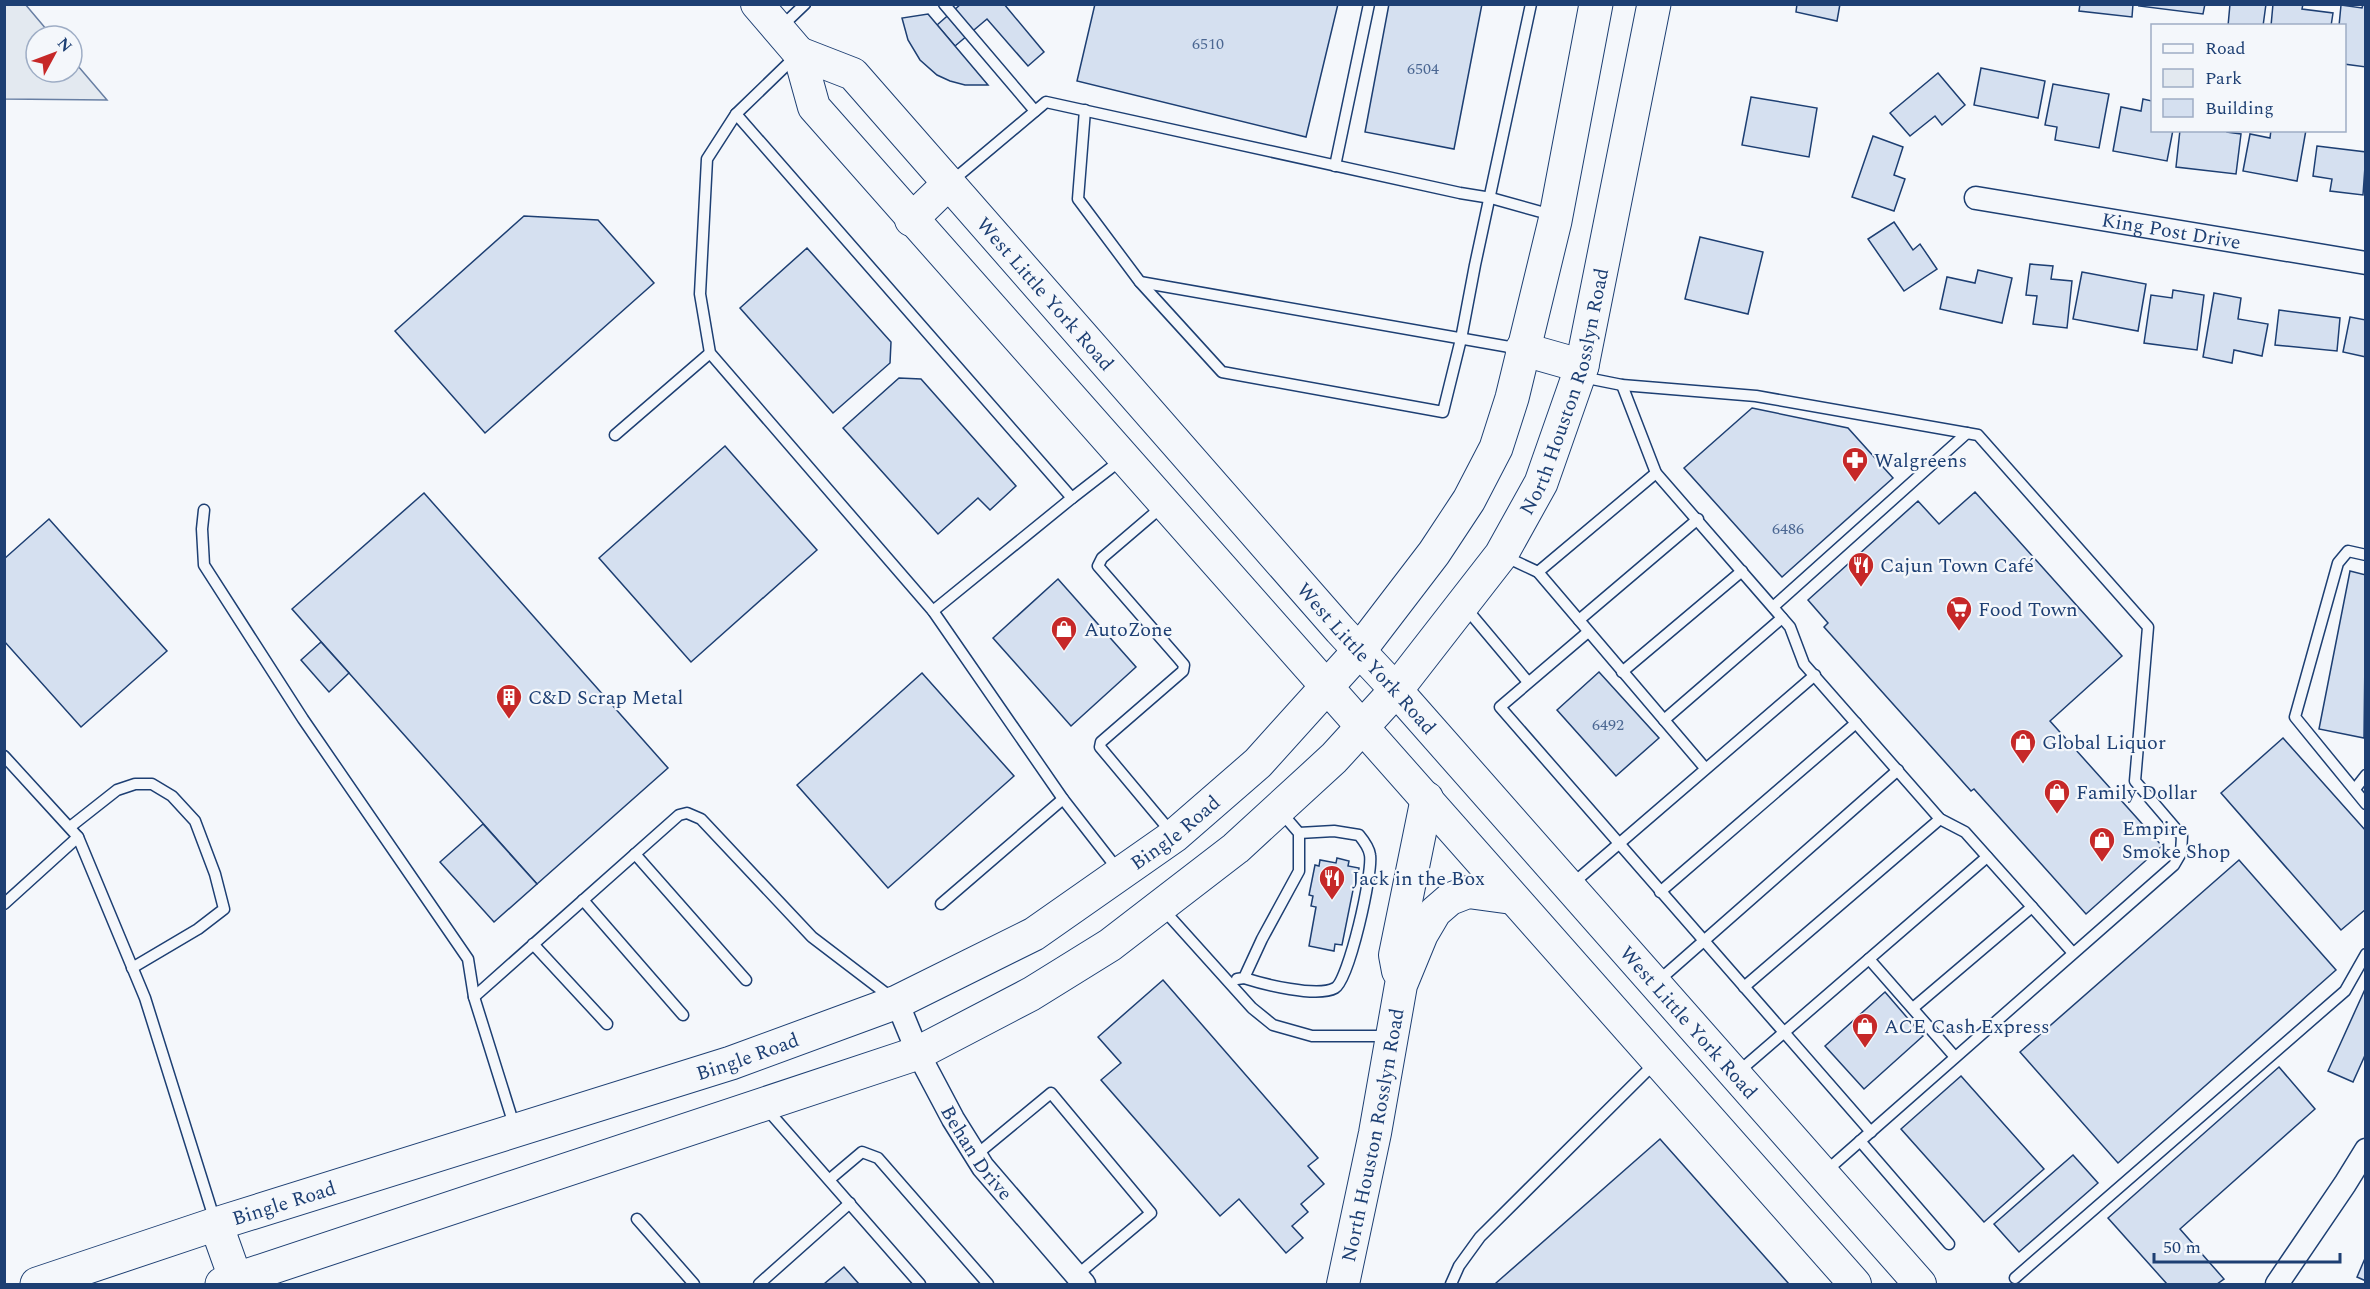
<svg xmlns="http://www.w3.org/2000/svg" width="2370" height="1289" font-family="Spectral,serif">
	<style>
		.green { fill: #e3e9f0; stroke: #687fa3; stroke-width: 1.5 }
		.building { fill: #d5e0f0; stroke: #1d3f73; stroke-width: 1.5 }
		.lines { fill: none; stroke-linecap: round; stroke-linejoin: round }
		.lane-casing { stroke: #1d3f73; stroke-width: 13 }
		.street-casing { stroke: #1d3f73; stroke-width: 25 }
		.secondary-casing { stroke: #1d3f73; stroke-width: 34 }
		.primary-casing { stroke: #1d3f73; stroke-width: 35 }
		.lane { stroke: #f4f7fb; stroke-width: 10 }
		.street { stroke: #f4f7fb; stroke-width: 22 }
		.secondary { stroke: #f4f7fb; stroke-width: 32 }
		.primary { stroke: #f4f7fb; stroke-width: 33 }
		.labels { text-anchor: middle; stroke-width: 4.5; stroke-linejoin: round; paint-order: stroke }
		.number-label { font-size: 16px; fill: #4b6792 }
		.street-label { font-size: 20px; fill: #1d3f73; stroke: #f4f7fb }
		.poi-label { font-size: 20px; fill: #1d3f73; stroke: #f4f7fb; text-anchor: start }
	</style>
	<rect width="100%" height="100%" fill="#f4f7fb"/>
	<path class="green" d="M25 4 52 36H36V72H72V59L107 100 5 99V5Z"/>
	<g class="building">
		<path d="M961 4H1004L1044 52 1028 66 987 19 955 46 937 25Z"/>
		<path d="M1095 4H1338L1306 137 1077 81Z"/>
		<path d="M1389 4H1482L1454 149 1365 132Z"/>
		<path d="M1797 4H1840L1837 21 1796 12Z"/>
		<path d="M2080 4H2133L2132 17 2079 11Z"/>
		<path d="M2140 4H2205L2203 14 2139 6Z"/>
		<path d="M2230 4H2266L2263 26H2228Z"/>
		<path d="M2273 4H2303L2302 9 2333 13 2331 26H2271Z"/>
		<path d="M2363 4H2366V67L2344 64V26H2339L2341 5 2362 8Z"/>
		<path d="M928 14 955 46 988 85H965L950 81 937 75 920 60 908 40 902 18Z"/>
		<path d="M1981 68 2045 81 2038 118 1974 105Z"/>
		<path d="M1938 73 1965 105 1942 125 1935 116 1910 136 1890 113Z"/>
		<path d="M2053 84 2109 94 2099 148 2055 140 2057 127 2045 125Z"/>
		<path d="M1751 97 1817 108 1809 157 1742 145Z"/>
		<path d="M2143 99 2152 101V130H2173L2167 161 2113 151 2121 107 2141 111Z"/>
		<path d="M2180 130H2227V132L2241 134 2236 174 2176 167Z"/>
		<path d="M2271 130H2306L2297 181 2243 171 2250 134 2270 138Z"/>
		<path d="M1873 136 1903 147 1894 175 1905 179 1894 211 1852 197Z"/>
		<path d="M2317 146 2366 152 2363 195 2330 191 2332 179 2313 176Z"/>
		<path d="M524 216 598 220 654 283 485 433 395 331Z"/>
		<path d="M1894 222 1913 250 1920 244 1937 269 1904 291 1868 239Z"/>
		<path d="M1700 237 1763 252 1748 314 1685 299Z"/>
		<path d="M807 248 891 342 890 363 833 413 740 308Z"/>
		<path d="M2030 264 2053 266 2051 279 2072 281 2067 328 2033 324 2037 296 2026 295Z"/>
		<path d="M1978 270 2012 278 2002 323 1940 309 1947 277 1975 283Z"/>
		<path d="M2082 272 2146 284 2138 331 2073 319Z"/>
		<path d="M2173 290 2204 295 2197 350 2144 343 2151 295 2172 298Z"/>
		<path d="M2214 293 2241 298 2238 319 2268 324 2262 356 2234 350 2232 363 2203 357Z"/>
		<path d="M2279 310 2340 318 2337 351 2275 345Z"/>
		<path d="M2350 317 2366 320V357L2343 352Z"/>
		<path d="M899 378 921 379 1016 486 990 510 978 498 938 534 843 428Z"/>
		<path d="M1752 408 1848 428 1893 478 1782 577 1684 468Z"/>
		<path d="M725 446 817 550 691 662 599 558Z"/>
		<path d="M1975 492 2122 656 2050 721 2162 846 2086 914 1974 789 1971 791 1824 627 1828 623 1808 600 1918 501 1939 524Z"/>
		<path d="M424 493 668 768 537 884 292 609Z"/>
		<path d="M49 519 167 651 81 727 4 641V559Z"/>
		<path d="M2350 571 2366 575 2364 738 2319 729Z"/>
		<path d="M1058 579 1136 667 1071 726 993 638Z"/>
		<path d="M321 642 349 673 329 692 301 660Z"/>
		<path d="M1599 672 1659 738 1616 776 1557 710Z"/>
		<path d="M922 673 1014 776 888 888 797 785Z"/>
		<path d="M2283 738 2366 831V909L2341 930 2221 793Z"/>
		<path d="M483 824 537 884 494 922 440 862Z"/>
		<path d="M1337 858 1349 861 1348 866 1359 868 1356 886 1354 885 1342 945 1335 944 1334 951 1309 946 1316 907 1311 906 1313 896 1309 895 1315 865 1319 866 1320 860 1336 863Z"/>
		<path d="M2239 860 2336 970 2118 1163 2020 1052Z"/>
		<path d="M1163 980 1318 1158 1308 1166 1324 1184 1301 1204 1308 1212 1292 1226 1303 1238 1286 1253 1239 1199 1220 1216 1101 1080 1121 1063 1098 1037Z"/>
		<path d="M2366 987V1053L2353 1082 2328 1071Z"/>
		<path d="M1885 992 1923 1036 1864 1089 1825 1046Z"/>
		<path d="M2279 1067 2315 1109 2180 1229 2224 1279 2217 1284H2167L2108 1218Z"/>
		<path d="M1961 1076 2044 1169 1984 1222 1901 1129Z"/>
		<path d="M1660 1139 1789 1284H1498L1496 1283Z"/>
		<path d="M2073 1155 2098 1183 2019 1252 1994 1224Z"/>
		<path d="M2366 1256V1281L2357 1277Z"/>
		<path d="M844 1267 859 1284H824Z"/>
	</g>
	<g class="lines">
		<g class="lane-casing">
			<g id="lane">
				<path d="M944 4 1035 111"/>
				<path d="M781 27 805 4"/>
				<path d="M796 56 736 114 707 159 700 294 710 353 933 611 1063 799 1119 871"/>
				<path d="M1085 110 1078 199 1140 282 1222 372 1443 412 1461 339 1475 265 1531 4"/>
				<path d="M736 114 1072 498 1121 460"/>
				<path d="M1335 166 1369 4"/>
				<path d="M952 181 1046 102 1460 193 1491 198 1552 215"/>
				<path d="M1140 282 1521 349"/>
				<path d="M1582 377 1622 385 1756 396 1978 435 2148 627 2135 781 2182 836 2181 853 2174 865 1825 1172"/>
				<path d="M1622 385 1656 473 1790 627 1804 664 1940 819 1965 832 2073 953"/>
				<path d="M615 435 710 353"/>
				<path d="M1164 505 1102 558 1098 566 1179 659 1184 665 1183 671 1101 742 1100 747 1171 832"/>
				<path d="M204 510 202 529 204 565 303 719 468 959 474 997 515 1128"/>
				<path d="M2366 555 2348 551 2338 563 2295 717 2366 804"/>
				<path d="M1504 556 1538 572 1705 768"/>
				<path d="M1538 572 1656 473"/>
				<path d="M1465 607 1528 682"/>
				<path d="M1773 607 1967 433"/>
				<path d="M933 611 1072 498"/>
				<path d="M1579 620 1698 519"/>
				<path d="M1588 632 1500 707 1871 1132"/>
				<path d="M1622 672 1742 571"/>
				<path d="M1664 720 1782 618"/>
				<path d="M4 756 78 837 145 998 215 1221"/>
				<path d="M2355 789 2366 775"/>
				<path d="M70 827 117 790 135 784H152L172 796 195 821 215 874 224 909 198 929 132 968"/>
				<path d="M635 854 746 980"/>
				<path d="M1571 885 1815 675"/>
				<path d="M1660 892 1856 723"/>
				<path d="M583 900 683 1015"/>
				<path d="M4 904 78 837"/>
				<path d="M941 904 1063 799"/>
				<path d="M1162 908 1252 1008 1273 1025 1312 1036H1388"/>
				<path d="M533 944 607 1024"/>
				<path d="M1869 959 1955 1057"/>
				<path d="M1244 978C1263 984 1317 998 1335 988 1349 980 1373 873 1370 855 1369 848 1364 841 1359 835L1334 831 1299 833"/>
				<path d="M1237 979 1244 978 1262 939 1299 871V833L1280 811"/>
				<path d="M1657 982 1898 770"/>
				<path d="M1744 987 1940 819"/>
				<path d="M474 997 679 815 687 813 701 819 812 937 892 998"/>
				<path d="M1913 1008 2032 907"/>
				<path d="M1737 1073 1987 857"/>
				<path d="M765 1107 920 1284"/>
				<path d="M1860 1141 1949 1244"/>
				<path d="M976 1155 1051 1093 1151 1213 1076 1276"/>
				<path d="M830 1179 862 1152 878 1158 988 1284"/>
				<path d="M637 1219 694 1284"/>
				<path d="M2015 1278 2345 991 2366 954"/>
				<path d="M759 1284 850 1203"/>
				<path d="M1451 1284 1459 1266 1480 1237 1655 1063"/>
			</g>
		</g>
		<g class="street-casing">
			<g id="street">
				<path id="s1" d="M1976 198 2366 263"/>
				<path id="s2" d="M897 1002 918 1053 953 1119 983 1167 1084 1284"/>
				<path d="M2277 1284 2345 1184 2366 1150"/>
			</g>
		</g>
		<g class="secondary-casing">
			<g id="secondary">
				<path d="M757 4 799 53 814 107 1855 1284"/>
				<path id="s3" d="M799 53 853 74 1340 630 1396 690 1920 1284"/>
				<path d="M911 220 949 183"/>
				<path d="M1398 971 1395 955 1427 798"/>
				<path id="s4" d="M1343 1284 1375 1133 1401 985 1422 934 1435 912 1450 899 1468 892 1512 898"/>
			</g>
		</g>
		<g class="primary-casing">
			<g id="primary">
				<path d="M1522 349 1582 366"/>
				<path d="M216 1224 236 1280"/>
				<path id="s5" d="M37 1284 216 1224 731 1063 897 1002 1034 934 1174 836 1258 763 1359 651 1434 553 1469 500 1496 448 1512 398 1555 221 1596 4"/>
				<path id="s6" d="M222 1284 918 1053 1031 994 1110 945 1236 848 1334 758 1396 690 1501 555 1541 483 1582 366 1654 4"/>
			</g>
		</g>
		<use href="#lane" class="lane"/>
		<use href="#street" class="street"/>
		<use href="#secondary" class="secondary"/>
		<use href="#primary" class="primary"/>
	</g>
	<defs>
		<g id="pharmacy-pin" transform="scale(1.35)"><path d="M0 17L-7.5 6A9.5 9.5 0 1 1 7.5 6Z" fill="#c62828" stroke="#f4f7fb"/><path d="M-2-6h4v4h4v4h-4v4h-4v-4h-4v-4h4Z" fill="#fff"/></g>
		<g id="restaurant-pin" transform="scale(1.35)"><path d="M0 17L-7.5 6A9.5 9.5 0 1 1 7.5 6Z" fill="#c62828" stroke="#f4f7fb"/><path d="M-5-6h1v4h1v-4h1v4h1v-4h1v5L-1.5 .5V6h-2V.5L-5-1ZM5-6V6H3V1.5H1.5Q1.5-4 5-6Z" fill="#fff"/></g>
		<g id="supermarket-pin" transform="scale(1.35)"><path d="M0 17L-7.5 6A9.5 9.5 0 1 1 7.5 6Z" fill="#c62828" stroke="#f4f7fb"/><path d="M-6-5.5h2.5l.6 2H6L4.5 2H-2.5L-4.4-4H-6ZM-1.5 3.2a1.3 1.3 0 1 0 .1 0ZM3 3.2a1.3 1.3 0 1 0 .1 0Z" fill="#fff"/></g>
		<g id="shop-pin" transform="scale(1.35)"><path d="M0 17L-7.5 6A9.5 9.5 0 1 1 7.5 6Z" fill="#c62828" stroke="#f4f7fb"/><path d="M-5-2.5h2.3a2.7 3.5 0 0 1 5.4 0H5L5.5 6h-11ZM-1.5-2.5h3a1.5 2.3 0 0 0-3 0Z" fill="#fff"/></g>
		<g id="building-pin" transform="scale(1.35)"><path d="M0 17L-7.5 6A9.5 9.5 0 1 1 7.5 6Z" fill="#c62828" stroke="#f4f7fb"/><path d="M-4-6H4V6H1V3H-1V6H-4ZM-2.5-4.3h1.7v1.8h-1.7ZM.8-4.3h1.7v1.8H.8ZM-2.5-1h1.7V.8h-1.7ZM.8-1h1.7V.8H.8Z" fill="#fff"/></g>
	</defs>
	<g fill-rule="evenodd">
		<use href="#pharmacy-pin" x="1855" y="460"/>
		<use href="#restaurant-pin" x="1861" y="565"/>
		<use href="#supermarket-pin" x="1959" y="609"/>
		<use href="#shop-pin" x="1064" y="629"/>
		<use href="#building-pin" x="509" y="697"/>
		<use href="#shop-pin" x="2023" y="742"/>
		<use href="#shop-pin" x="2057" y="792"/>
		<use href="#shop-pin" x="2102" y="840"/>
		<use href="#restaurant-pin" x="1332" y="878"/>
		<use href="#shop-pin" x="1865" y="1026"/>
	</g>
	<g class="labels">
		<g class="number-label">
			<text x="1208" y="49">6510</text>
			<text x="1423" y="74">6504</text>
			<text x="1788" y="534">6486</text>
			<text x="1608" y="730">6492</text>
		</g>
		<g class="street-label">
			<text dy="7" stroke="none"><textPath href="#s1" startOffset="198">King Post Drive</textPath></text>
			<text dy="7" stroke="none"><textPath href="#s3" startOffset="350">West Little York Road</textPath></text>
			<text dy="7" stroke="none"><textPath href="#s6" startOffset="1686">North Houston Rosslyn Road</textPath></text>
			<text dy="7" stroke="none"><textPath href="#s3" startOffset="836">West Little York Road</textPath></text>
			<text dy="7" stroke="none"><textPath href="#s5" startOffset="1232">Bingle Road</textPath></text>
			<text dy="7" stroke="none"><textPath href="#s3" startOffset="1322">West Little York Road</textPath></text>
			<text dy="7" stroke="none"><textPath href="#s5" startOffset="746">Bingle Road</textPath></text>
			<text dy="7" stroke="none"><textPath href="#s4" startOffset="152">North Houston Rosslyn Road</textPath></text>
			<text dy="7" stroke="none"><textPath href="#s2" startOffset="171">Behan Drive</textPath></text>
			<text dy="7" stroke="none"><textPath href="#s5" startOffset="260">Bingle Road</textPath></text>
		</g>
		<g class="poi-label">
			<text x="1874" y="467">Walgreens</text>
			<text x="1880" y="572">Cajun Town Café</text>
			<text x="1978" y="616">Food Town</text>
			<text x="1084" y="636">AutoZone</text>
			<text x="528" y="704">C&amp;D Scrap Metal</text>
			<text x="2042" y="749">Global Liquor</text>
			<text x="2076" y="799">Family Dollar</text>
			<text x="2122" y="835">Empire<tspan x="2122" dy="23">Smoke Shop</tspan></text>
			<text x="1352" y="885">Jack in the Box</text>
			<text x="1884" y="1033">ACE Cash Express</text>
		</g>
	</g>
	<rect width="2370" height="1289" fill="none" stroke="#1d3f73" stroke-width="12"/>
	<rect x="2151" y="24" width="195" height="108" fill="#f4f7fb" stroke="#9eadc5" stroke-width="1.5"/>
	<rect x="2163" y="44" width="30" height="9" fill="#f4f7fb" stroke="#9eadc5" stroke-width="1.5"/>
	<text x="2205" y="54" font-size="18" fill="#1d3f73">Road</text>
	<rect x="2163" y="69" width="30" height="18" fill="#e3e9f0" stroke="#9eadc5" stroke-width="1.5"/>
	<text x="2205" y="84" font-size="18" fill="#1d3f73">Park</text>
	<rect x="2163" y="99" width="30" height="18" fill="#d5e0f0" stroke="#9eadc5" stroke-width="1.5"/>
	<text x="2205" y="114" font-size="18" fill="#1d3f73">Building</text>
	<g transform="translate(54 54) rotate(49)"><circle r="28" fill="#f4f7fb" stroke="#9eadc5" stroke-width="1.5"/>
	<path d="M0-4.5L10 22L0 15L-10 22Z" fill="#c62828"/>
	<text y="-9" font-size="16" font-weight="bold" text-anchor="middle" fill="#1d3f73">N</text>
	</g>
	<path d="M2154 1253v9h186v-9" fill="none" stroke="#1d3f73" stroke-width="3"/>
	<text x="2163" y="1253" font-size="18" fill="#1d3f73" stroke="#f4f7fb" stroke-width="4.5" paint-order="stroke">50 m</text>
</svg>
